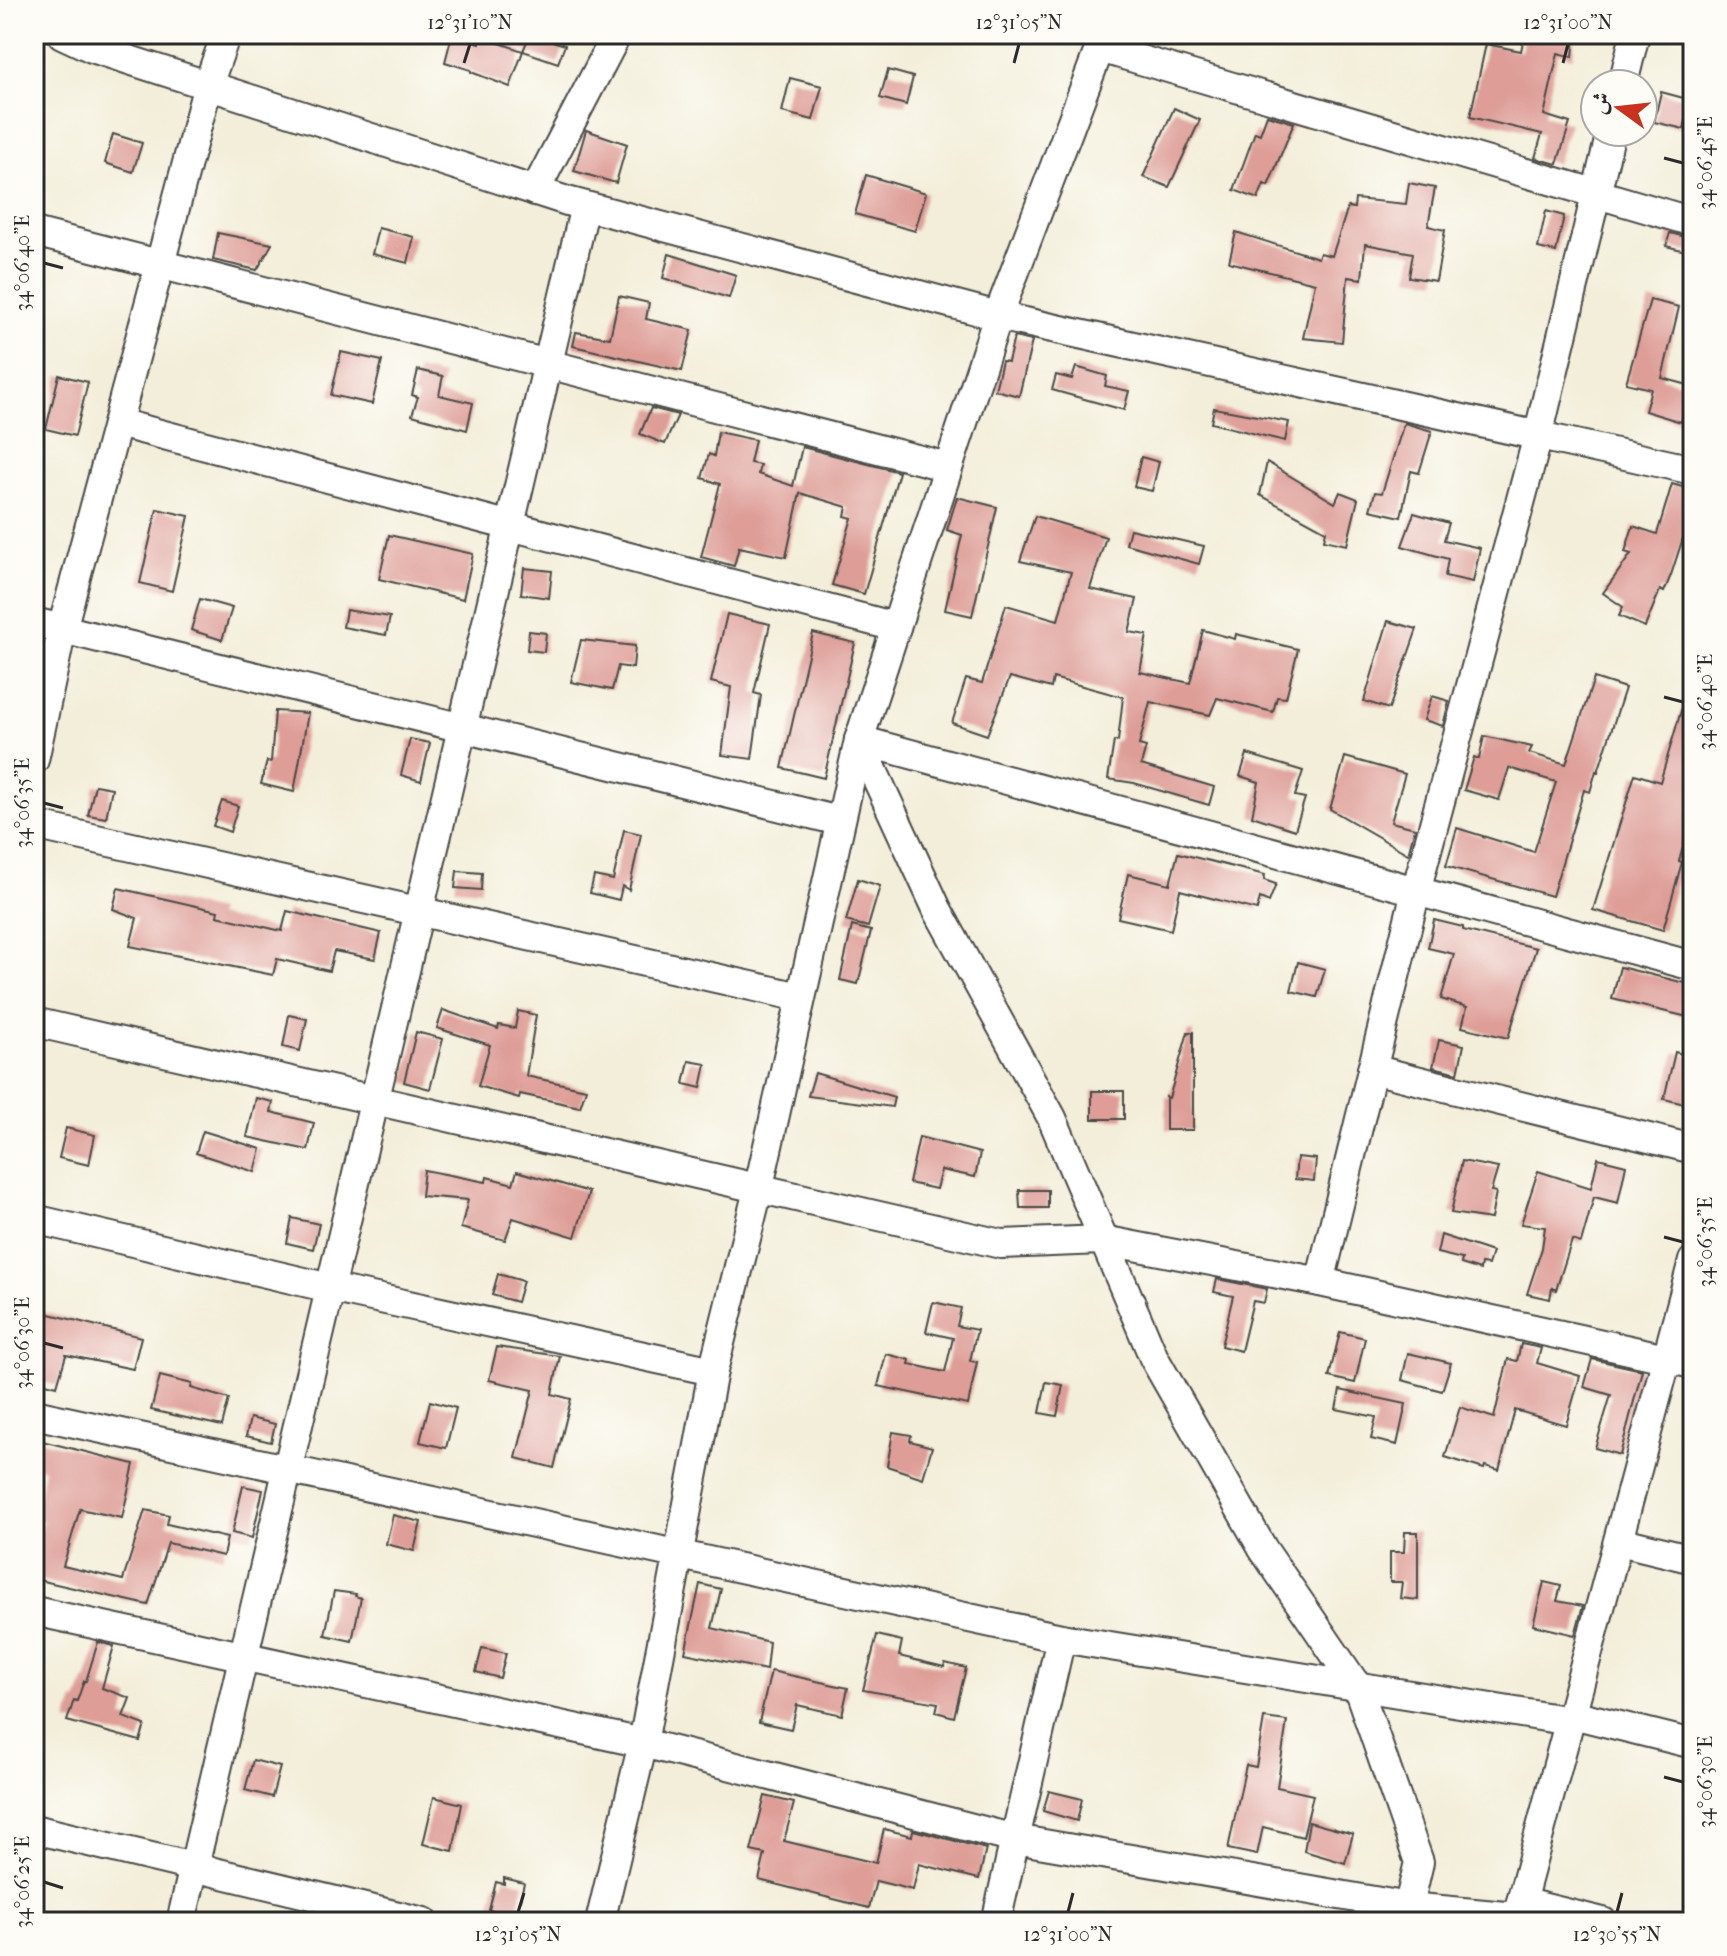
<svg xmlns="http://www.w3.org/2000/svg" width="1727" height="1956" font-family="'IM FELL French Canon',Amiri,serif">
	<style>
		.building { fill: #de9d97 }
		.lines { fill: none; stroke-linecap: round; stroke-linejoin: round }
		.minor-casing { stroke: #494845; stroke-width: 32 }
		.minor { stroke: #fff; stroke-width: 28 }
		.ticks { fill: none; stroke: #2b2b2b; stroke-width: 3 }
		.neatline { fill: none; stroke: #2b2b2b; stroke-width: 3 }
		.ticks-label { font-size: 20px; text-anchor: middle; fill: #2b2b2b }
	</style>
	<rect width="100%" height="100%" fill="#fdfcf7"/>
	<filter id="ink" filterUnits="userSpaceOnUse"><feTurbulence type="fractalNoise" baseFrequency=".0125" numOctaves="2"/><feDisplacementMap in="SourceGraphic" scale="16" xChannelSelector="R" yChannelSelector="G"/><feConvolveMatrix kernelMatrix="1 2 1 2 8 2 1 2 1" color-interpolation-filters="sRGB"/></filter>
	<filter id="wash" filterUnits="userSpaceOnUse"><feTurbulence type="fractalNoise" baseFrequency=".006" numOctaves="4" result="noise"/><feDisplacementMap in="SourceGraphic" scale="32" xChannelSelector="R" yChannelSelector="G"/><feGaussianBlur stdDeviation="1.8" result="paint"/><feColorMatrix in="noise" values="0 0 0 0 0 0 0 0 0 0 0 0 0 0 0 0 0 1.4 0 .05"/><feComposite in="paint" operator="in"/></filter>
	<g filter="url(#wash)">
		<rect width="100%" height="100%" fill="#f3eed9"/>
		<g id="blocks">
			<g class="building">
				<path d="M530 34 565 45 558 63 523 51Z"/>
				<path d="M1512 34H1575L1573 57 1558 53 1544 115 1570 123 1557 164 1535 158 1542 134 1470 117 1486 44 1521 51 1523 42 1511 38Z"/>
				<path d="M452 35 480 43 482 37 523 51 510 87 471 72V70L445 62Z"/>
				<path d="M888 70 913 77 906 105 880 98Z"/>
				<path d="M790 78 822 86 813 120 782 112Z"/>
				<path d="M1661 92 1691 100 1684 129 1654 122Z"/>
				<path d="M1174 108 1200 120 1169 187 1143 177Z"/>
				<path d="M1267 115 1294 123 1268 186 1264 184 1258 199 1234 190 1255 132 1260 134Z"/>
				<path d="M586 130 627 144 616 183 574 171Z"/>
				<path d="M113 134 142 143 133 172 105 163Z"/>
				<path d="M866 175 926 193 915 231 855 214Z"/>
				<path d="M1409 183 1435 188 1428 226 1445 230 1436 281 1409 277 1413 253 1365 244 1362 279 1348 277 1342 342 1303 338 1315 283 1229 262 1236 232 1318 258 1320 253 1332 256 1348 207 1354 208 1355 199 1406 204Z"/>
				<path d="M1546 211 1564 216 1556 252 1538 248Z"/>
				<path d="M378 228 414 237 408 263 372 254Z"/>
				<path d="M218 233 272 244 257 270 213 260Z"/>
				<path d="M1670 233 1693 239V253L1666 246Z"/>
				<path d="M669 254 736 275 729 298 663 278Z"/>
				<path d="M619 296 649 303 646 319 692 330 682 371 573 346 576 332 610 338Z"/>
				<path d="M1650 300 1679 307 1662 378 1692 386 1681 422 1645 411 1651 389 1626 383Z"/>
				<path d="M1014 337 1032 341 1019 396 995 390 1002 361 1008 362Z"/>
				<path d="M341 352 382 361 372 404 331 395Z"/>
				<path d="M1076 367 1107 376 1105 386 1129 391 1124 410 1052 390 1056 375 1072 379Z"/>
				<path d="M418 370 443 376 439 395 473 403 467 430 412 415 418 397 412 395Z"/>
				<path d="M59 375 88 382 75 436 46 429Z"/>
				<path d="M651 408 678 415 665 444 640 434Z"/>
				<path d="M1214 408 1289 422 1285 441 1211 423Z"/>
				<path d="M1404 423 1432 431 1419 473 1411 471 1401 517 1370 510 1375 492 1382 493Z"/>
				<path d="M718 432 755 440 750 463 760 465 758 474 793 486 802 447 899 472 864 594 832 585 852 518 845 516 847 507 800 493 786 557 739 547 734 566 701 557 720 484 702 478 709 454 714 456Z"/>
				<path d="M1141 457 1159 462 1152 491 1134 487Z"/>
				<path d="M1267 462 1335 503 1340 492 1358 499 1347 545 1324 540 1326 531 1260 495Z"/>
				<path d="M1672 484 1693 490V507L1671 575 1664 592 1660 590 1645 627 1619 616 1623 607 1603 593 1631 554 1625 552 1633 526 1657 534Z"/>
				<path d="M957 497 997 507 972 616 945 610 962 535 947 530Z"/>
				<path d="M157 509 189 516 172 591 140 583Z"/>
				<path d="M1414 513 1449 523 1444 540 1480 548 1473 582 1445 576 1448 559 1402 546Z"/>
				<path d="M1035 516 1106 537 1090 589 1137 599 1129 632 1147 635 1140 672 1190 683 1203 630 1235 639 1236 634 1298 649 1286 698 1277 697 1273 712 1217 698 1210 715 1150 702 1139 745 1146 747 1141 765 1214 787 1209 805 1134 783 1108 779 1114 741H1118L1123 697 1053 678 1051 688 1010 677 987 735 952 723 966 679 982 683 1006 605 1058 620 1071 572 1020 561Z"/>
				<path d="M1130 529 1204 546 1199 564 1126 544Z"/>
				<path d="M389 535 473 554 463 599 379 579Z"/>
				<path d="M524 568 552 571 549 598 521 594Z"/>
				<path d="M200 599 232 608 222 640 191 630Z"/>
				<path d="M346 610 390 617 386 635 343 627Z"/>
				<path d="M727 614 770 624 754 693 761 695 752 759 722 755 731 687 711 682Z"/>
				<path d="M1388 621 1417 629 1389 709 1364 701Z"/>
				<path d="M529 631 546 633 544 652 527 650Z"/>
				<path d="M813 633 855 643 824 778 782 768Z"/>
				<path d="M581 640 635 646 633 668 618 666 612 690 571 682Z"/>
				<path d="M1594 678 1625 688 1598 772 1596 771 1590 792 1584 790 1552 896 1446 866 1457 828 1534 852 1556 782 1509 768 1499 800 1464 790 1474 757 1479 759 1484 736 1532 747 1529 753 1566 764Z"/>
				<path d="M1688 687H1693V812L1679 861 1682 862 1663 930 1593 910 1635 774 1660 782Z"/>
				<path d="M1432 696 1449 701 1443 726 1424 720Z"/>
				<path d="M275 711 308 713 294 792 261 784 267 761 271 762Z"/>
				<path d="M410 739 430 743 421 781 401 775Z"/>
				<path d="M1247 754 1303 771 1295 796 1305 798 1295 830 1252 816 1259 782 1240 776Z"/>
				<path d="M1345 757 1405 774 1391 822 1415 828 1408 854 1330 809Z"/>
				<path d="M95 785 112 788 106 818 88 815Z"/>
				<path d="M222 801 238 806 230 832 213 826Z"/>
				<path d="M624 830 641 834 629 890 622 886 619 900 590 893 594 876 613 880Z"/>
				<path d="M1178 853 1265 875 1264 880 1276 884 1269 902 1260 898 1257 910 1180 890 1171 930 1118 918 1128 874 1170 884Z"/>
				<path d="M457 871 482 873 481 890 455 888Z"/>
				<path d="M858 879 880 886 868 927 846 921Z"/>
				<path d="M118 888 218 911 217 916 282 931 287 911 381 933 375 959 334 951 329 971 277 959 273 975 130 946 137 918 113 909Z"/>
				<path d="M1434 920 1463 927V930L1536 948 1508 1038 1462 1027 1467 1007 1441 999 1454 954 1428 948Z"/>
				<path d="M852 926 871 931 858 984 840 980Z"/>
				<path d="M1298 962 1325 969 1317 997 1291 991Z"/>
				<path d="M1620 967 1693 985 1688 1017 1612 999Z"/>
				<path d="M443 1010 498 1029 499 1025 515 1028 518 1011 536 1015 526 1076 586 1089 580 1107 520 1094 519 1098 478 1086 490 1045 437 1028Z"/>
				<path d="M289 1015 307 1019 300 1051 283 1047Z"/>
				<path d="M416 1032 443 1039 430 1089 404 1082Z"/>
				<path d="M1188 1032H1193V1130H1166V1097L1169 1098Z"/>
				<path d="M1439 1040 1464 1045 1458 1073 1433 1067Z"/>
				<path d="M1675 1052 1693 1057V1106L1664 1099Z"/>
				<path d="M689 1061 706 1064 701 1088 684 1084Z"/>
				<path d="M815 1073 894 1097 892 1107 808 1096Z"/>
				<rect x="1092" y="1091" width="32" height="28"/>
				<path d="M256 1098 273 1102 271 1112 314 1123 308 1150 247 1137Z"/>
				<path d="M66 1128 95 1135 89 1165 59 1158Z"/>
				<path d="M203 1131 261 1149 255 1172 196 1153Z"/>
				<path d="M919 1137 980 1153 975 1177 941 1170 936 1189 909 1183Z"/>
				<path d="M1297 1157 1316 1159 1314 1181 1295 1179Z"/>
				<path d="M1598 1158 1626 1165 1618 1203 1594 1197 1581 1243 1572 1240 1556 1290 1552 1288 1550 1299 1527 1294 1542 1248 1545 1227 1521 1224 1538 1171 1591 1188Z"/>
				<path d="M1462 1161 1498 1168 1491 1191 1496 1192 1491 1219 1451 1213Z"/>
				<path d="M424 1170 486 1182 487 1177 513 1184 517 1171 589 1192 575 1237 513 1218 505 1240 461 1228 468 1200 421 1196Z"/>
				<path d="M1019 1190H1048V1208H1020Z"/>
				<path d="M292 1218 319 1224 313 1249 287 1243Z"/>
				<path d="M1441 1235 1492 1252 1488 1265 1481 1264 1480 1270 1461 1264 1462 1259 1437 1253Z"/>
				<path d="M498 1274 523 1281 517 1302 492 1295Z"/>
				<path d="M1217 1279 1267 1289 1264 1303 1253 1301 1241 1351 1221 1346 1233 1296 1214 1292Z"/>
				<path d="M933 1302 961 1308 957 1326 977 1330 970 1361 977 1362 968 1405 878 1386 886 1354 910 1360 909 1364 945 1372 953 1338 926 1332Z"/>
				<path d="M42 1312 141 1337 133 1369 66 1355 57 1386 34 1380V1347Z"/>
				<path d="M1340 1332 1365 1338 1355 1383 1329 1377Z"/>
				<path d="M1521 1344 1541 1348 1537 1363 1580 1376 1566 1425 1515 1410 1499 1470 1485 1466 1484 1469 1445 1457 1460 1407 1494 1418 1508 1359 1517 1361Z"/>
				<path d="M497 1347 560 1356 552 1394 571 1399 554 1468 516 1458 533 1390 489 1380Z"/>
				<path d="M1408 1353 1451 1363 1442 1391 1402 1380Z"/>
				<path d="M1592 1359 1642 1370 1620 1455 1595 1448 1611 1395 1584 1387Z"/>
				<path d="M160 1376 192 1384 191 1388 229 1399 222 1426 151 1410Z"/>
				<path d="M1046 1382 1063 1385 1057 1416 1040 1413Z"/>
				<path d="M1340 1390 1406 1404 1397 1445 1371 1439 1376 1417 1336 1409Z"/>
				<path d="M430 1401 456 1408 446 1448 420 1442Z"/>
				<path d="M250 1418 275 1424 271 1442 246 1436Z"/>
				<path d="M893 1432 911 1435 910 1441 932 1447 923 1478 887 1466Z"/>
				<path d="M34 1439 134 1464 122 1518 80 1509 63 1566 123 1580 145 1510 169 1515 167 1524 227 1538 223 1556 168 1543 148 1605 34 1579V1554L43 1521 35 1519 44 1469 34 1466Z"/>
				<path d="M243 1486 263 1490 252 1538 232 1533Z"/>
				<path d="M393 1515 421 1522 414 1551 386 1544Z"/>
				<path d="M1405 1532H1418V1600L1400 1598 1402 1582H1390V1552H1404Z"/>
				<path d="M1544 1582 1561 1586 1557 1601 1583 1606 1575 1635 1533 1625Z"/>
				<path d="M700 1584 721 1589 712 1628 769 1642 766 1670 685 1653Z"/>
				<path d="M334 1591 356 1594 355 1596 361 1598 352 1641 325 1635Z"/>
				<path d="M877 1635 902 1641 899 1656 944 1667 945 1663 966 1668 954 1717 936 1712 938 1703 863 1690Z"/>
				<path d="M98 1642 114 1646 102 1688 130 1698 123 1717 145 1725 140 1741 67 1721 74 1700 77 1701 84 1681H86Z"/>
				<path d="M482 1648 506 1653 500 1678 476 1672Z"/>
				<path d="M771 1671 848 1688 842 1715 797 1705 791 1729 759 1722Z"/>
				<path d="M1264 1718 1287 1721 1277 1787 1313 1795 1303 1837 1263 1827 1257 1855 1228 1849 1246 1765 1256 1767Z"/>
				<path d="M253 1760 280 1767 272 1797 245 1790Z"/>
				<path d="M1049 1791 1082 1799 1077 1821 1043 1811Z"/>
				<path d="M765 1796 794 1803 784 1841 876 1863 884 1829 912 1836 913 1830 986 1849 979 1879 919 1864 913 1890 876 1881 869 1908 759 1880 765 1854 751 1851Z"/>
				<path d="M434 1797 462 1804 453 1851 423 1844Z"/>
				<path d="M1309 1822 1353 1834 1345 1863 1304 1851Z"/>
				<path d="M504 1878 524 1883 516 1917 489 1910 496 1882 504 1884Z"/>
			</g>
		</g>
	</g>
	<g filter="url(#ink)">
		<use href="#blocks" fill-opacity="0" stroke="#494845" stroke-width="2"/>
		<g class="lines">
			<g class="minor-casing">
				<g id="minor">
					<path d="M62 34 92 48 567 201 998 316 1693 470"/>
					<path d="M1100 48 1693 222"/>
					<path d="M1623 84 1635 34"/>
					<path d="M535 191 617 34"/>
					<path d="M34 232 948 467"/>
					<path d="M118 423 896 627"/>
					<path d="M34 622 839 821"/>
					<path d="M859 740 937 909 1052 1118 1154 1358 1263 1549 1358 1688 1419 1862 1405 1922"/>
					<path d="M859 740 1693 966"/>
					<path d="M34 760 62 629 208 85 226 34"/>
					<path d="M34 825 800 997"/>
					<path d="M34 1022 1001 1244 1103 1240 1320 1282 1693 1364"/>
					<path d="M1372 1069 1693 1149"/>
					<path d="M34 1219 330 1288 713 1371"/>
					<path d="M1320 1282 1416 891 1538 436 1611 132"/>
					<path d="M34 1414 1061 1638 1570 1721"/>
					<path d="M1619 1541 1693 1559"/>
					<path d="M34 1611 643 1743 1015 1839 1409 1907 1517 1917"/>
					<path d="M1572 1714 1693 1744"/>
					<path d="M34 1829 424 1922"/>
					<path d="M1521 1902 1603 1922"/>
					<path d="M181 1922 585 206"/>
					<path d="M600 1922 643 1743 713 1371 759 1186 859 740 998 316 1105 34"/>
					<path d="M996 1922 1061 1638"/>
					<path d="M1518 1922 1517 1917 1693 1261"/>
				</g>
			</g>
			<use href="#minor" class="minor"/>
		</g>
	</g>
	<path class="ticks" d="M464 63 470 44M1014 63 1019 44M1563 63 1568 44M1664 158 1683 163M44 263 63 268M1664 697 1683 702M44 803 63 808M1664 1237 1683 1242M44 1343 63 1348M1664 1777 1683 1782M44 1882 63 1888M518 1912 524 1893M1068 1912 1073 1893M1617 1912 1622 1893"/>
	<rect width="1727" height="1956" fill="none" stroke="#fdfcf7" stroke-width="88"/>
	<g transform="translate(1619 108) rotate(285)"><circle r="38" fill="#fdfcf7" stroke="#a9a8a5" stroke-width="2"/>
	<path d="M0-6L14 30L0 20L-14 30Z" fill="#c8321e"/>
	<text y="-12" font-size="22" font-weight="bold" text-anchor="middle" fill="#2b2b2b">ش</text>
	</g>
	<rect x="44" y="44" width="1639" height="1868" class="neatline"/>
	<g class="ticks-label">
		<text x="470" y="29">12°31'10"N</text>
		<text x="1019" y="29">12°31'05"N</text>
		<text x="1568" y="29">12°31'00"N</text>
		<text transform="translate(1705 163) rotate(-90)" y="7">34°06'45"E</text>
		<text transform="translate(22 263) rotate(-90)" y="7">34°06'40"E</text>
		<text transform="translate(1705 702) rotate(-90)" y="7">34°06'40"E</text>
		<text transform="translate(22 803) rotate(-90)" y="7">34°06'35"E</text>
		<text transform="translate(1705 1242) rotate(-90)" y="7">34°06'35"E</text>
		<text transform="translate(22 1343) rotate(-90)" y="7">34°06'30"E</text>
		<text transform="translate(1705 1782) rotate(-90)" y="7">34°06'30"E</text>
		<text transform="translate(22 1882) rotate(-90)" y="7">34°06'25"E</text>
		<text x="518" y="1941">12°31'05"N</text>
		<text x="1068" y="1941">12°31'00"N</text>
		<text x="1617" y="1941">12°30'55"N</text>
	</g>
</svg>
